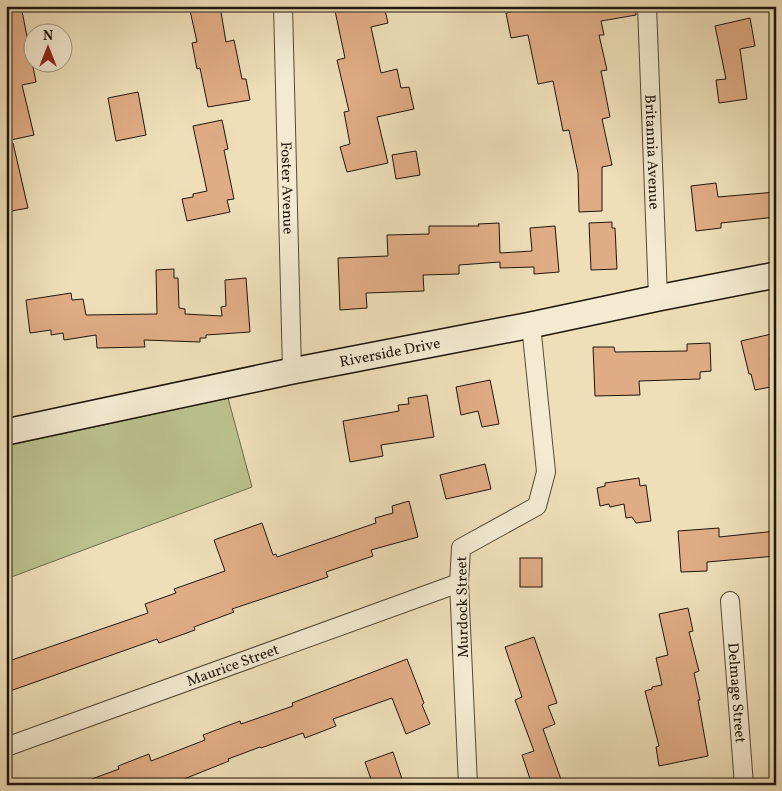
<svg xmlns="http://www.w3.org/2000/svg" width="782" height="791" font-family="Vollkorn,serif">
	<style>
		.green { fill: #bac18e; stroke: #6c6b4c }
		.building { fill: #e0ac85; stroke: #1f1509 }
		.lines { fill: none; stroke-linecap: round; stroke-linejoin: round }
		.street-casing { stroke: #534835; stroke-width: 20 }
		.secondary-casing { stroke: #1f1509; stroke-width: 28 }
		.street { stroke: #f4ead2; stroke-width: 18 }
		.secondary { stroke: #f4ead2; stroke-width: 25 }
		.labels { text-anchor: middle; stroke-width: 4; stroke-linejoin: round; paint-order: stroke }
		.street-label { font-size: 15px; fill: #1f1509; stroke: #f4ead2 }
	</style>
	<rect width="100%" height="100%" fill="#eedfb9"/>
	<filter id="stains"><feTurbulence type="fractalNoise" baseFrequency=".004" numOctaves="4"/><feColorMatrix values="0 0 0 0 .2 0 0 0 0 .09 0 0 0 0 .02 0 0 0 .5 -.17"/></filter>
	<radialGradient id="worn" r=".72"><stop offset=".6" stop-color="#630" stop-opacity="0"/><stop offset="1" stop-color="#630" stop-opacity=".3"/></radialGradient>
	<path class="green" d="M228 398 252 487 6 579V446Z"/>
	<g class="building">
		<path d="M6 6H21L36 82 22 85 34 135 6 141Z"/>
		<path d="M189 6H220L226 42 234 40 242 79H246L250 100 208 107 200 68 197 69 192 43 197 42Z"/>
		<path d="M334 6H384L388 23 371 27 381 73 397 69 401 88 409 87 414 109 377 117 388 163 347 172 340 147 350 144 344 112 349 111 337 60 345 58Z"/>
		<path d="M538 6H574L575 10 592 6H635L636 15 601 21 604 35H599L607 70 601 71 610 117 602 119 612 165 602 167V211L579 212 578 173 569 130 563 131 553 81 538 84 528 35 511 38 506 13Z"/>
		<path d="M750 18 755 46 740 49 747 99 719 103 716 80 726 79 715 26Z"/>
		<path d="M138 92 146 135 116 141 108 98Z"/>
		<path d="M222 120 228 149 224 150 234 199 227 200 230 212 187 221 182 199 193 197V194L207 191 193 126Z"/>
		<path d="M6 143H13L28 208 6 212Z"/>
		<path d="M416 151 420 175 396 179 392 155Z"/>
		<path d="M716 183 718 197 776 192V217L721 223V228L696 231 691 186Z"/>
		<path d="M612 222V228H615L617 269 591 270 589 223Z"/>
		<path d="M499 223 500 253 532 251 530 228 555 226 559 272 534 274V267L500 268V262L459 265V274L423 275 424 291 366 293 367 308 340 310 338 258 388 256 387 235 429 234V226H479L478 224Z"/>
		<path d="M174 269V278H178L179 308 185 309V314L222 316 221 307 226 306 225 280 246 278 250 332 206 335V338H200V342L144 340 145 347 97 348 96 335 64 340 63 333 51 335V330L30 333 26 300 71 293 72 300 83 299 86 315 157 314 156 270Z"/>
		<path d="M776 333V357L770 358 776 386 755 390 751 374H749L741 341Z"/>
		<path d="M710 343 711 371 700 372V379L639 381 640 395 595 396 593 347H614L615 352 687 351V344Z"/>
		<path d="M490 380 499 424 482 427 478 411 461 415 456 387Z"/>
		<path d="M427 395 434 437 381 445 383 456 350 462 343 421 399 411 398 405 409 404 408 398Z"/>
		<path d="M485 464 491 489 446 499 440 475Z"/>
		<path d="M639 478 640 486 646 485 651 521 636 523 632 517 626 518 624 504 610 507 609 504 600 506 597 488 605 486V483Z"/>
		<path d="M409 501 418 537 371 550 373 556 326 572 328 577 232 609 234 612 194 627 195 630 159 643 157 639 10 691 6 680V662L148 613 145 604 176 593 174 589 225 571 214 540 262 523 273 555 276 554 277 557 376 523 375 518 393 513 392 506Z"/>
		<path d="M719 528V537L776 531V556L707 562V571L681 572 678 531Z"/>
		<rect x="520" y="558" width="22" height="29"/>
		<path d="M688 608 693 631 689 632 699 671 694 673 700 700H698L708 756 659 766 656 747 659 746 645 691 652 689V687L662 685 656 658 668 655 659 614Z"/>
		<path d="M534 637 557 703 548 706 555 724 543 729 563 785H532L522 755 534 751 515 700 522 697 505 647Z"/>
		<path d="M407 659 424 703 422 705 430 724 406 734 392 698 333 719 336 726 305 738 303 733 261 748 260 747 228 759 229 761 169 785H81V783L119 769 118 766 149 754 151 761 205 740 203 735 240 721 241 724 293 706 292 703Z"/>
		<path d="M393 752 404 785H373L365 762Z"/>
	</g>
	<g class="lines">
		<g class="street-casing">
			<g id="street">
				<path id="s1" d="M283 6 292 371"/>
				<path id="s2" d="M647 6 658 298"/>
				<path id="s3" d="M730 601 744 785"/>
				<path id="s4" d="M6 747 459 583"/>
				<path d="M468 785 459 583 461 548 537 506 546 472 531 325"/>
			</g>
		</g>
		<g class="secondary-casing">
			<g id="secondary">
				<path id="s5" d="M6 432 292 371 531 325 658 298 776 275"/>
			</g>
		</g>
		<use href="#street" class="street"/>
		<use href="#secondary" class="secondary"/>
	</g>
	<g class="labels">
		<g class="street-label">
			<text dy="5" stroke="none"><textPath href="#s2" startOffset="146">Britannia Avenue</textPath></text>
			<text dy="5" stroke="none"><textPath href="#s1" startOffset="182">Foster Avenue</textPath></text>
			<text dy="5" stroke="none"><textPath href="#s5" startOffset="392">Riverside Drive</textPath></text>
			<text transform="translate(462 607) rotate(-91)" y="5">Murdock Street</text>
			<text dy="5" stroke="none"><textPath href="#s4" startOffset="241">Maurice Street</textPath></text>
			<text dy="5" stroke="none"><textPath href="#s3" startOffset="92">Delmage Street</textPath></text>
		</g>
	</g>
	<rect width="782" height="791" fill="none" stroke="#eedfb9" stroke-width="25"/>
	<rect x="8" y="8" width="767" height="776" fill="none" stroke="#1f1509" stroke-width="2.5"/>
	<rect x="12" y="12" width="757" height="766" fill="none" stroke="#1f1509"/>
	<g transform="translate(48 48)"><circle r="24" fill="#f4ead2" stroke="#9f9582"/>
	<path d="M0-4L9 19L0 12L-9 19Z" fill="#8f2418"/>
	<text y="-8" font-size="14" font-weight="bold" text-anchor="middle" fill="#1f1509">N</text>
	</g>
	<rect width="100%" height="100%" filter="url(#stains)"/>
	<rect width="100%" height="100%" fill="url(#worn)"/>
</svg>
